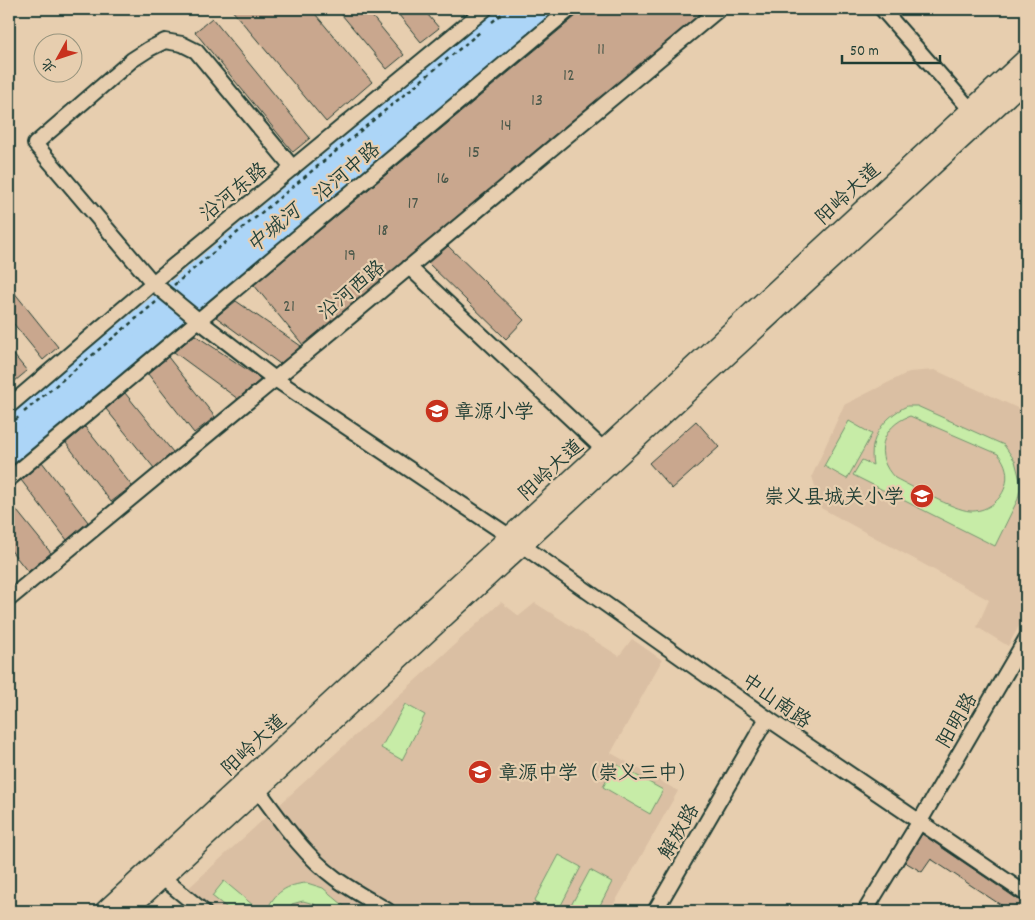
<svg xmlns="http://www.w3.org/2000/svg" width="1035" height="920" font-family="Dekko,'LXGW WenKai TC',sans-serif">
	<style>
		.built { fill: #dabfa3 }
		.pitch { fill: #c7eca7; stroke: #73946e; fill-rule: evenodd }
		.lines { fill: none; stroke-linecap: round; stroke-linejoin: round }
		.river { stroke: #acd5f7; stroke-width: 24 }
		.building { fill: #c9a78e; stroke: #1f3d34 }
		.minor-casing { stroke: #1f3d34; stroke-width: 18 }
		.major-casing { stroke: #1f3d34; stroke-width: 21 }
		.path { stroke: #1f3d34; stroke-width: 2.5; stroke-dasharray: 4 4; stroke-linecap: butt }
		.minor { stroke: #e7ceaf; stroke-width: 14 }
		.major { stroke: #e7ceaf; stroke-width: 18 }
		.labels { text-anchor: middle; stroke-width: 4.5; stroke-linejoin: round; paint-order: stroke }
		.number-label { font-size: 18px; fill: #4a584a }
		.street-label { font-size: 20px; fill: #1f3d34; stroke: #e7ceaf }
		.poi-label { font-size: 20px; fill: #1f3d34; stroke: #e7ceaf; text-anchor: start }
		.water-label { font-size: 21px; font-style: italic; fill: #26453e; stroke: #e7ceaf }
	</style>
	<rect width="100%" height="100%" fill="#e7ceaf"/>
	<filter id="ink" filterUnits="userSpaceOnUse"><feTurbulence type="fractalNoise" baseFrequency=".02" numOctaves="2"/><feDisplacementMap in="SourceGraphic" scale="10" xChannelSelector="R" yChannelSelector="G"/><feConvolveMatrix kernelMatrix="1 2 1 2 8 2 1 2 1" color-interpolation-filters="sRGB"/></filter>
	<g filter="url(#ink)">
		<g class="built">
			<path d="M935 370 1026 412V465L1021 481 1026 483V613L1008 646 977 627 989 600 821 508 812 476 844 405 909 372Z"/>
			<path d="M501 602 519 616 535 603 619 656 632 639 662 660 611 753 678 791 610 911H206L182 894Z"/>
		</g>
		<g class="pitch">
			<path d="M907 406H917L1004 445 1015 461 1020 480V489L1018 499 995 546 853 475 862 460 873 465C868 438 884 417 907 406ZM910 416 998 454C1006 463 1009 475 1005 487 1000 502 985 512 970 511 954 510 911 486 895 478 873 456 881 426 910 416Z"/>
			<path d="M849 421 872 434 847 479 824 466Z"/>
			<path d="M405 704 425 715 402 760 381 748Z"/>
			<path d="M616 764 663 790 650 814 603 787Z"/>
			<path d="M559 855 581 867 558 911H551L534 902Z"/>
			<path d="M590 870 612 882 597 911H568Z"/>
			<path d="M224 881 260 911H231L212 896Z"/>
			<path d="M307 883 323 888 350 911H323L314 904 303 901 292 904 286 911H267C273 893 288 884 307 883Z"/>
		</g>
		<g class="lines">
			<g class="river">
				<path d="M9 431 517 9"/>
				<path d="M9 455 547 9"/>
			</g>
		</g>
		<g class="building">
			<path d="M231 9H311L372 82 326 122Z"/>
			<path d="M337 9H366L404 55 387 69Z"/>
			<path d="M394 9H423L439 28 421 42Z"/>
			<path d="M581 9H706L303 345 254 285 576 16Z"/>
			<path d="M212 18 310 138 293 152 195 32Z"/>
			<path d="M448 246 524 320 506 339 428 263Z"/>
			<path d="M9 286 58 347 43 360 9 318Z"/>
			<path d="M236 301 301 346 280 364 216 317Z"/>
			<path d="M195 335 261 379 238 399 174 352Z"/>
			<path d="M9 349 27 371 9 386Z"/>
			<path d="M168 357 215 417 194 433 148 374Z"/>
			<path d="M125 393 173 452 154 468 106 409Z"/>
			<path d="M696 421 719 447 672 489 649 463Z"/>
			<path d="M85 427 132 486 111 502 66 443Z"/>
			<path d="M42 462 88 522 67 540 21 480Z"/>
			<path d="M9 501 51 553 28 572 9 548Z"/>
			<path d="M922 834 1026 905V911H1010L931 859 922 872 905 862Z"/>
		</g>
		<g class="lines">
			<g class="minor-casing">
				<g id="minor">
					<path d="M882 9 970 109"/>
					<path d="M293 168 196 51 182 44 165 41 149 49 132 60 35 144 153 283 198 320 275 379 509 536 767 718 1026 894"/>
					<path d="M409 267 603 449"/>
					<path d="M9 406 160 277 485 9"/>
					<path d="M9 479 570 9"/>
					<path d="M9 599 269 384 719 9"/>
					<path d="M258 790C281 821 304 855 335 878 351 890 370 900 388 911"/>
					<path d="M164 879 203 911"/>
					<path d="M655 911 767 718"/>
					<path d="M865 911 920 821 1026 639"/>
				</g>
			</g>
			<g class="major-casing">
				<g id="major">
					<path d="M104 911 1026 58"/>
					<path d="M127 911 1026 80"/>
				</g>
			</g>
			<g class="path">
				<path d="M492 22 508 9"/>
				<path d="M174 285 480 32"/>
				<path d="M24 412 156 302"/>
				<path d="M9 425 20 416"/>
			</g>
			<use href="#minor" class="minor"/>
			<use href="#major" class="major"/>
		</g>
	</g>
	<defs>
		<g id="school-disc" transform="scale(1.25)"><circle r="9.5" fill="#c8321e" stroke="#e7ceaf"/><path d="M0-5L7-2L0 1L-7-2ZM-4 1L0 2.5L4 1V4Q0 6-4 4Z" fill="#fff"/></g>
	</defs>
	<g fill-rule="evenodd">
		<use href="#school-disc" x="437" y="411"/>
		<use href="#school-disc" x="922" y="496"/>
		<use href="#school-disc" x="480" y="772"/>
	</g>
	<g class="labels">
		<g class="number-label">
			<text x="601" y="54">11</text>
			<text x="569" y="80">12</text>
			<text x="537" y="105">13</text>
			<text x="506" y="130">14</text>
			<text x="474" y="157">15</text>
			<text x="443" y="183">16</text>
			<text x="413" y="208">17</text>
			<text x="383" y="235">18</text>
			<text x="350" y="260">19</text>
			<text x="289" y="311">21</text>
		</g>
		<g class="street-label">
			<text transform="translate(346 171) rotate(-40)" y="7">沿河中路</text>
			<text transform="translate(233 191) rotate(-39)" y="7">沿河东路</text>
			<text transform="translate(847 193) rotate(-43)" y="7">阳岭大道</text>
			<text transform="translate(351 289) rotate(-40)" y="7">沿河西路</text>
			<text transform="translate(550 469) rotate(-43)" y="7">阳岭大道</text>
			<text transform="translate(777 700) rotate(35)" y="7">中山南路</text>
			<text transform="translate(956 720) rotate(-60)" y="7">阳明路</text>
			<text transform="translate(253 744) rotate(-43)" y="7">阳岭大道</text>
			<text transform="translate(678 831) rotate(-60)" y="7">解放路</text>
		</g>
		<g class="poi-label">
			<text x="454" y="418">章源小学</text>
			<text x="904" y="503" text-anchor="end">崇义县城关小学</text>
			<text x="498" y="779">章源中学（崇义三中）</text>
		</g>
		<g class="water-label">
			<text transform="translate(273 228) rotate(-40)" y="7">中城河</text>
		</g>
	</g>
	<rect width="1035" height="920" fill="none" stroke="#e7ceaf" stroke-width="30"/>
	<rect x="15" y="15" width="1005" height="890" fill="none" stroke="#1f3d34" stroke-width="2" filter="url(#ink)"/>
	<g transform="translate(58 58) rotate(230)"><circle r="24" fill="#e7ceaf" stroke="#97947e"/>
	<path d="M0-4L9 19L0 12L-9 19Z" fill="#c8321e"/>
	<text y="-8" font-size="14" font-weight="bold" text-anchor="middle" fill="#1f3d34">北</text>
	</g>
	<path d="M842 55v8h98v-8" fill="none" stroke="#1f3d34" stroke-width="2.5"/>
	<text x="850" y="55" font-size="15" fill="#1f3d34" stroke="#e7ceaf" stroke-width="4" paint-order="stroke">50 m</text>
</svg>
